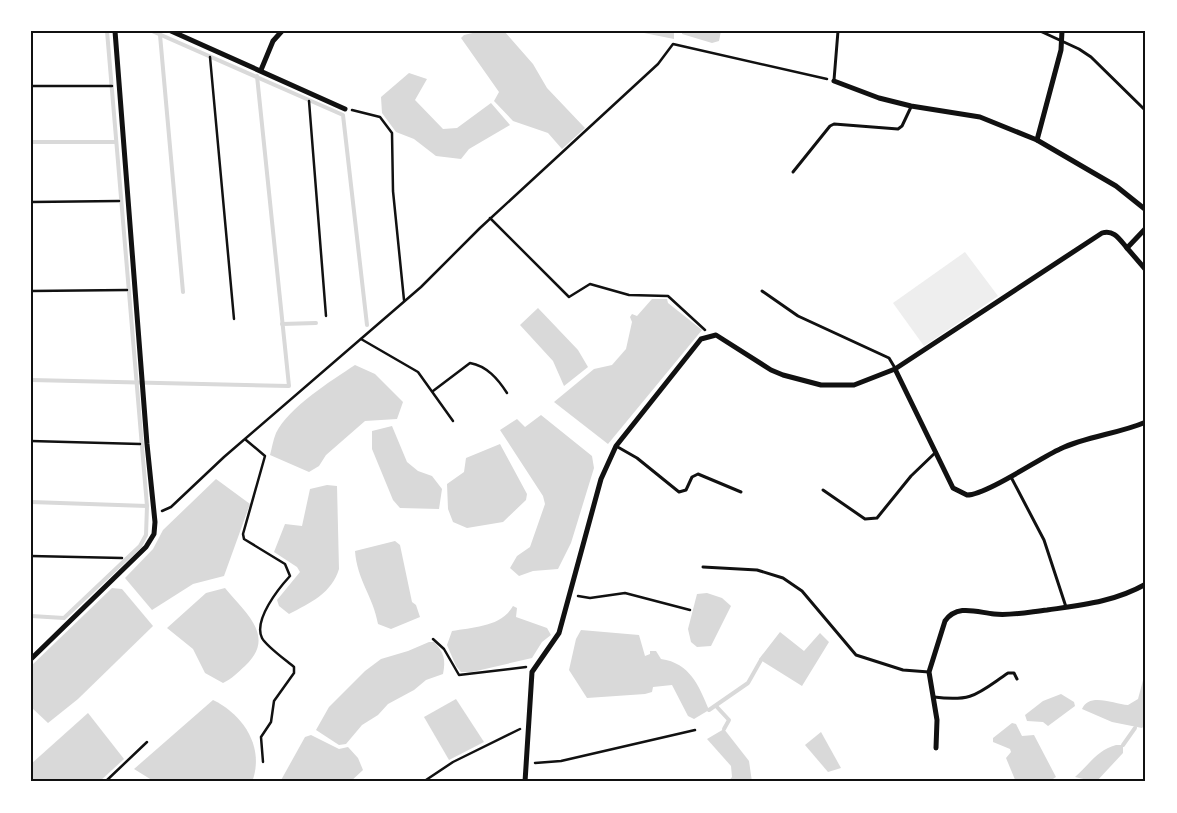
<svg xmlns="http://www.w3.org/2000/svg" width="1177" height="813" font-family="'Work Sans',sans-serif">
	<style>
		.green { fill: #eee }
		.water { fill: #d9d9d9 }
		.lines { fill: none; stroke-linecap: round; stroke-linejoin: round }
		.stream { stroke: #d9d9d9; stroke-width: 4 }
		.path { stroke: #111; stroke-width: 2.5 }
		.service { stroke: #111; stroke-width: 3 }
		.minor { stroke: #111; stroke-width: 5 }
		.neatline { fill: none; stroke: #111; stroke-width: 2 }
	</style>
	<rect width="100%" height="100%" fill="#fff"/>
	<path class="green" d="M965 252 998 296 924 346 893 303Z"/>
	<g class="water">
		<path d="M481 31H504L533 64 547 88 585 128 562 149 548 133 513 121 494 101 499 92 461 38 464 35Z"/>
		<path d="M634 31H674V39Z"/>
		<path d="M682 31H721L719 41 712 43 682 34Z"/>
		<path d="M409 73 427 79 415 100 443 129 457 128 491 103 510 125 469 149 461 159 436 156 414 139 396 132 382 113 381 97Z"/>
		<path d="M652 299H667L668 303 702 330 608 444 554 402 594 369 612 365 626 349 632 322 630 317 632 314 637 316Z"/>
		<path d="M538 308 578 350 588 367 564 386 553 361 520 325Z"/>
		<path d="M355 365 375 374 403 402 397 419 365 421 326 455 319 466 309 472 270 455C272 448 273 440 276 433 289 407 331 381 355 365Z"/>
		<path d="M541 415 592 456 594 468 571 543 558 569 533 571 519 576 510 568 517 556 530 547 545 504 543 496 500 430 517 419 525 427Z"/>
		<path d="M392 426 407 462 418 471 432 476 442 489 439 509 400 508 393 500 372 449V431Z"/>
		<path d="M500 444 527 494 526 500 503 522 467 528 453 522 448 509 447 484 464 472 466 458Z"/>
		<path d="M216 479 250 504 224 576 193 584 152 610 125 578 153 549 163 530Z"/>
		<path d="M327 485 337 486 339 569C332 593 310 603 289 614L279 606 277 600 300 572 297 567 274 552 285 524 302 526 310 489Z"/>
		<path d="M395 541 400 545 412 602 416 605 420 617 391 629 378 624C373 596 357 580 355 551Z"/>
		<path d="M112 588 122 589 153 626 78 699 48 723 31 707V666Z"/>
		<path d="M225 588C245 613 277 636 245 666 238 672 232 679 223 683L205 673 193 649 167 628 206 593Z"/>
		<path d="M707 593 722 598 731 606 711 646 697 647 691 642 688 629 697 594Z"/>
		<path d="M513 606 517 608 516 617 547 628 551 635 542 642 532 658 472 672H461L456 666 447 645 452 631C473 627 501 627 513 606Z"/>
		<path d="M581 630 639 635 645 656 650 654V651H656L661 659C690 663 699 686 709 710L694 719 688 716 672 685 653 687 652 692 645 694 587 698 569 670 576 639Z"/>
		<path d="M780 632 804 651 820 633 829 642 802 686 759 659Z"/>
		<path d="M429 642H434C444 652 446 660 443 674L426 680 414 690 388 704 378 715 362 725 346 744 339 745 316 730 329 707 365 671 381 659 408 651Z"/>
		<path d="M1146 669V724L1142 728 1112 722 1082 709C1089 692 1114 704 1128 705L1138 699Z"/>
		<path d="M1061 694 1074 702 1075 706 1048 726 1043 722 1027 721 1025 715 1043 701Z"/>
		<path d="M456 699 484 742 449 760 424 717Z"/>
		<path d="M213 700C244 715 265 748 252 782H155L134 769Z"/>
		<path d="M88 713 124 759 99 782H31V764Z"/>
		<path d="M1012 723 1016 724 1022 736 1034 735 1056 777 1048 782H1016L1006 758 1011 752 1010 749 993 742V738Z"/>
		<path d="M724 729 749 761 752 782H728L732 777 731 766 707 739Z"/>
		<path d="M821 732 841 768 828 772 805 745Z"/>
		<path d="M311 735 339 749 348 747 358 758 363 770 350 782H280L305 737Z"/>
		<path d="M1116 745H1123V753L1096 782 1075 777C1089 765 1097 750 1116 745Z"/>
	</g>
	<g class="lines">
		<g class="stream">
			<path d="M152 31 343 115 367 325"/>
			<path d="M160 35 183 292"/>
			<path d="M31 142H116"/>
			<path d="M282 324 316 323"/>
			<path d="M31 380 289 386 257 76"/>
			<path d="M31 502 147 506"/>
			<path d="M31 616 64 618 140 546 146 535 147 506 107 31"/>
			<path d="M716 706 729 720 724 729"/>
			<path d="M709 710 748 683 761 660"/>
			<path d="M1123 745 1135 728"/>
		</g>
		<g class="path">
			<path d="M210 57 234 319"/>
			<path d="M31 86H112"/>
			<path d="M309 101 326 316"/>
			<path d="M352 110 380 117 392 133 393 191 404 300"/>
			<path d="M31 202 119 201"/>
			<path d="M490 218 569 297 590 284 629 295 668 296 705 330"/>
			<path d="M31 291 127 290"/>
			<path d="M361 339 418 372 453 421"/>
			<path d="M433 391 470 363C487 366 498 379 507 393"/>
			<path d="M246 440 265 456 243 534 244 539 285 564 290 576C279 588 253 620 262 638 266 646 287 661 294 667V673L274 701 271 722 261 737 263 762"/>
			<path d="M31 441 140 444"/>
			<path d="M162 511 171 507 224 457 421 287 480 228 658 64 673 44 827 79"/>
			<path d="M31 556 122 558"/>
			<path d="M578 596 590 598 625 593 690 610"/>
			<path d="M433 639 444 649 459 675 526 667"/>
			<path d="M535 763 561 761 695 730"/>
			<path d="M105 782 147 742"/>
			<path d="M423 782 453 762 520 729"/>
		</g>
		<g class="service">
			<path d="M1040 31 1079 49 1091 57 1146 111"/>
			<path d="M834 80 838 31"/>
			<path d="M793 172 830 126 834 124 898 129 902 126 911 107"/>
			<path d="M762 291 798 316 889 358 895 368"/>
			<path d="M616 446 637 458 679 492 686 490 692 477 698 474 741 492"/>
			<path d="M1011 477 1044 540 1066 607"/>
			<path d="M823 490 865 519 877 518 911 476 936 452"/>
			<path d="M703 567 757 570 783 578 802 591 856 655 903 670 929 672"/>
			<path d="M934 697C973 702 977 694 1008 673H1014L1017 679"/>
		</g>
		<g class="minor">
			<path d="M171 31 345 109"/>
			<path d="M261 70 273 41 282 31"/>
			<path d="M834 81 879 98 911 106 980 117 1037 140 1116 186 1146 210"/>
			<path d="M1037 140 1061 50 1062 31"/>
			<path d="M1146 228 1127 248 1146 270"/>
			<path d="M895 369 953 488 967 495C986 495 1040 458 1060 449 1087 436 1118 434 1146 422"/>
			<path d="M31 659 146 547 154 534 155 522 147 444 115 31"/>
			<path d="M936 748 937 720 929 672 945 621C957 604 976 612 994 614 1011 616 1029 612 1047 610 1082 605 1114 602 1146 584"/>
			<path d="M525 782 532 672 559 633 601 479 616 446 701 339 716 335 771 370 783 375 821 385H854L895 369 1102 233C1114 229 1120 240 1127 248"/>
		</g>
	</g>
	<rect width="1177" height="813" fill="none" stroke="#ffffff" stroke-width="65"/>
	<rect x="32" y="32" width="1112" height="748" class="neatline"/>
</svg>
